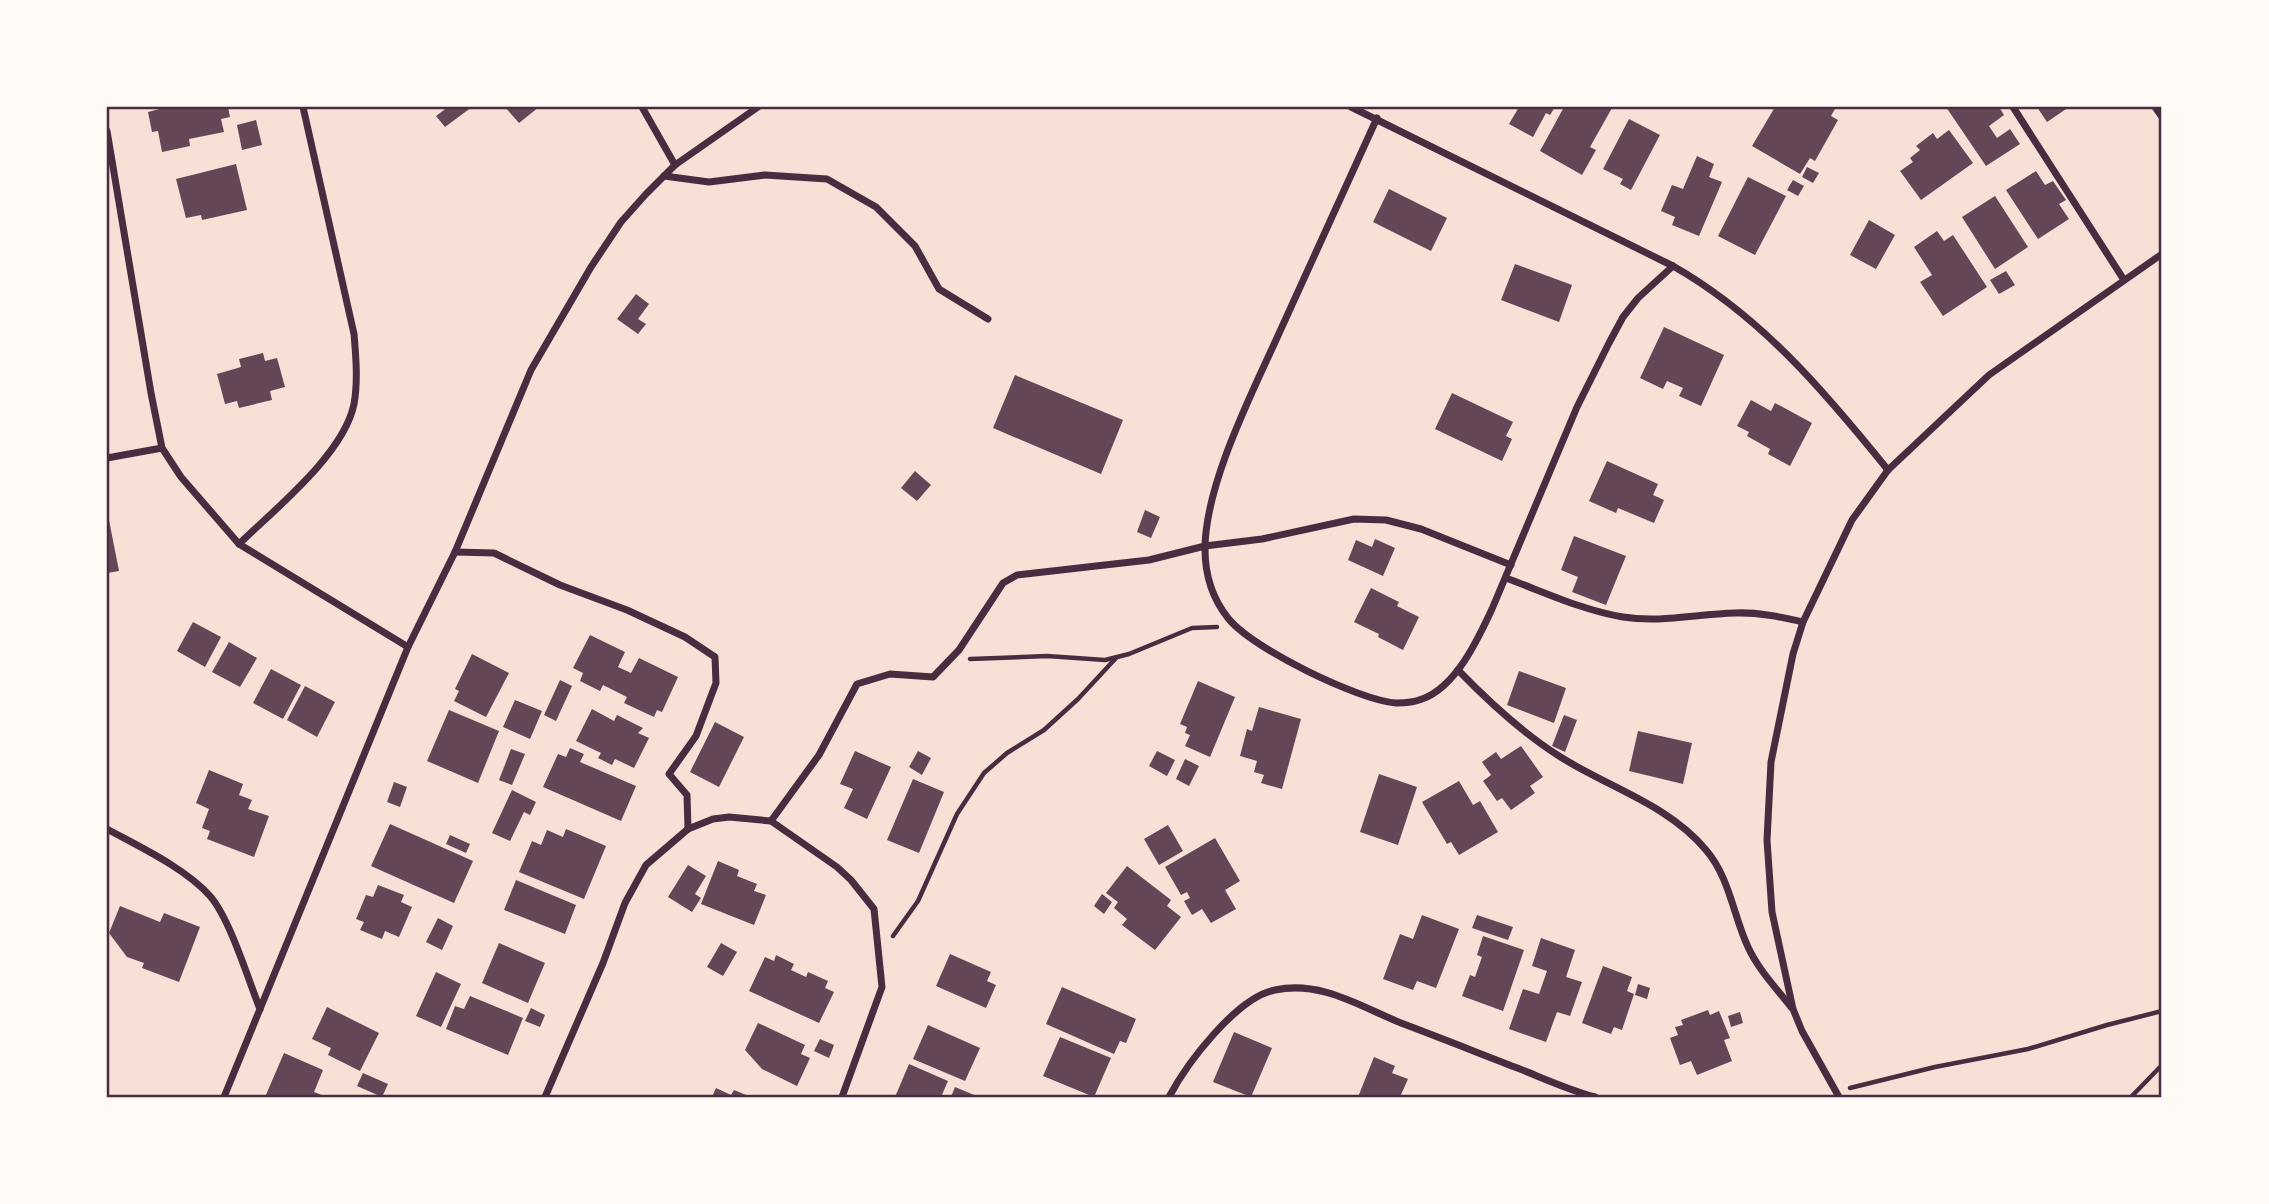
<svg xmlns="http://www.w3.org/2000/svg" width="2269" height="1204" font-family="'PT Sans',sans-serif">
	<style>
		.building { fill: #644757 }
		.lines { fill: none; stroke-linecap: round; stroke-linejoin: round }
		.path { stroke: #4a2c40; stroke-width: 4.5 }
		.minor { stroke: #4a2c40; stroke-width: 7 }
		.neatline { fill: none; stroke: #4a2c40; stroke-width: 2.5 }
	</style>
	<rect width="100%" height="100%" fill="#f7e1d7"/>
	<g class="building">
		<path d="M167 107H228L230 117 221 119 224 132 189 139 190 146 162 152 158 131 152 132 148 112Z"/>
		<path d="M448 107H472L445 127 436 116Z"/>
		<path d="M505 107H539L519 123Z"/>
		<path d="M1519 107H1555L1550 115 1546 113 1533 137 1509 124Z"/>
		<path d="M1564 107 1612 108 1590 147 1596 150 1582 175 1540 151Z"/>
		<path d="M1775 107H1836L1831 116 1838 120 1815 161 1810 158 1800 174 1752 146Z"/>
		<path d="M1946 107H1999L2004 115 1989 126 1997 138 2010 129 2020 144 1986 166Z"/>
		<path d="M2037 107H2069L2047 122Z"/>
		<path d="M1629 119 1660 135 1631 190 1620 184 1623 179 1603 169Z"/>
		<path d="M256 120 262 145 242 150 237 125Z"/>
		<path d="M1949 130 1973 163 1921 200 1900 171 1913 162 1910 158 1920 150 1916 146 1933 133 1937 139Z"/>
		<path d="M1697 156 1714 164 1709 177 1722 182 1699 236 1672 225 1675 217 1661 211 1672 185 1683 189Z"/>
		<path d="M236 164 247 210 202 220 201 215 186 218 176 179Z"/>
		<path d="M1807 167 1819 173 1813 183 1802 177Z"/>
		<path d="M2036 171 2045 185 2053 181 2066 200 2059 204 2069 219 2038 239 2006 190Z"/>
		<path d="M1748 177 1786 196 1755 255 1718 236Z"/>
		<path d="M1793 180 1804 186 1798 196 1787 190Z"/>
		<path d="M1389 189 1447 218 1431 251 1373 222Z"/>
		<path d="M1995 196 2028 247 1995 269 1962 217Z"/>
		<path d="M1869 220 1895 235 1876 269 1850 255Z"/>
		<path d="M1937 231 1944 241 1953 235 1987 287 1943 316 1920 282 1932 275 1914 247Z"/>
		<path d="M1515 264 1572 285 1559 322 1501 300Z"/>
		<path d="M2006 271 2015 285 1999 294 1990 280Z"/>
		<path d="M636 294 649 304 638 319 646 324 638 334 617 319Z"/>
		<path d="M1664 327 1724 355 1701 406 1679 396 1683 388 1667 381 1663 389 1640 378Z"/>
		<path d="M263 353 265 361 277 358 285 387 270 391 272 400 239 408 237 401 225 404 217 374 241 367 239 359Z"/>
		<path d="M1015 375 1123 420 1101 474 993 428Z"/>
		<path d="M1452 393 1513 422 1506 436 1512 439 1502 461 1435 429Z"/>
		<path d="M1751 400 1771 411 1775 403 1812 423 1790 466 1768 454 1770 449 1747 436 1749 432 1737 426Z"/>
		<path d="M1607 461 1658 484 1653 495 1664 500 1654 523 1618 508 1616 513 1589 501Z"/>
		<path d="M915 471 931 485 917 501 901 488Z"/>
		<path d="M1145 510 1160 517 1151 538 1137 532Z"/>
		<path d="M108 515 119 571 107 573V516Z"/>
		<path d="M1574 536 1626 556 1606 605 1572 592 1578 577 1561 570Z"/>
		<path d="M1375 539 1395 548 1383 576 1348 560 1356 540 1372 547Z"/>
		<path d="M1371 588 1399 602 1397 606 1419 617 1403 650 1378 637 1379 634 1354 622Z"/>
		<path d="M193 622 221 637 205 667 177 651Z"/>
		<path d="M590 635 625 652 618 667 631 673 639 658 678 677 662 712 657 710 654 717 624 703 627 697 603 685 600 691 580 681 583 673 573 668Z"/>
		<path d="M229 642 257 658 240 687 212 672Z"/>
		<path d="M472 654 509 673 486 717 454 701 459 691 455 689Z"/>
		<path d="M271 669 301 685 283 719 253 703Z"/>
		<path d="M1519 671 1566 688 1554 723 1507 705Z"/>
		<path d="M560 680 572 686 556 721 544 715Z"/>
		<path d="M1198 681 1235 697 1210 757 1185 746 1190 735 1185 733 1187 727 1180 724Z"/>
		<path d="M305 686 335 702 317 737 287 720Z"/>
		<path d="M515 700 542 711 530 739 503 727Z"/>
		<path d="M1259 707 1301 719 1282 789 1261 783 1264 775 1254 772 1257 761 1240 756 1247 729 1252 731Z"/>
		<path d="M592 709 614 721 617 715 643 728 638 733 649 738 634 768 615 759 612 765 598 758 601 753 576 741Z"/>
		<path d="M449 710 499 731 478 783 427 761Z"/>
		<path d="M1564 715 1577 720 1565 752 1552 746Z"/>
		<path d="M715 722 744 737 719 787 690 772Z"/>
		<path d="M1638 731 1692 743 1683 784 1629 771Z"/>
		<path d="M1521 746 1543 777 1530 786 1535 793 1511 810 1502 798 1497 801 1483 781 1491 775 1482 762 1496 752 1501 759Z"/>
		<path d="M570 748 584 754 580 762 636 786 621 821 543 787 558 754 566 757Z"/>
		<path d="M511 749 525 754 512 785 499 780Z"/>
		<path d="M855 751 891 767 867 819 844 808 853 789 840 784Z"/>
		<path d="M918 751 931 758 922 775 909 767Z"/>
		<path d="M1157 751 1175 760 1167 776 1149 766Z"/>
		<path d="M1185 759 1199 766 1189 786 1176 779Z"/>
		<path d="M209 770 243 784 239 795 252 800 248 809 269 816 254 857 207 839 210 831 202 828 209 809 196 803Z"/>
		<path d="M1379 774 1417 787 1398 845 1360 832Z"/>
		<path d="M913 779 944 792 919 853 887 840Z"/>
		<path d="M1459 781 1473 805 1480 801 1498 832 1459 855 1451 842 1447 844 1422 802Z"/>
		<path d="M394 782 407 787 400 807 387 802Z"/>
		<path d="M512 790 536 802 530 815 524 812 510 841 492 833Z"/>
		<path d="M390 824 473 861 454 903 371 866Z"/>
		<path d="M1168 825 1183 851 1159 865 1144 839Z"/>
		<path d="M566 829 606 846 584 899 519 872 532 841 541 845 547 830 563 837Z"/>
		<path d="M450 835 470 844 466 853 446 844Z"/>
		<path d="M1215 838 1240 881 1225 890 1236 909 1211 923 1202 909 1192 915 1184 901 1190 898 1187 892 1181 895 1165 867Z"/>
		<path d="M718 861 739 870 737 876 757 884 754 891 766 895 754 925 701 904Z"/>
		<path d="M688 865 706 876 695 894 701 898 692 912 668 897Z"/>
		<path d="M1127 866 1171 900 1167 906 1181 917 1155 950 1122 925 1127 919 1114 908 1118 902 1106 893Z"/>
		<path d="M516 880 576 905 565 934 504 910Z"/>
		<path d="M378 885 404 895 401 902 412 907 399 937 385 931 382 939 360 930 364 922 356 919 366 895 373 897Z"/>
		<path d="M1102 894 1112 902 1104 914 1094 906Z"/>
		<path d="M120 906 160 922 164 913 200 927 179 982 142 968 144 963 127 957 109 933Z"/>
		<path d="M1422 915 1459 929 1436 988 1417 981 1413 990 1383 979 1400 934 1413 939Z"/>
		<path d="M1477 915 1513 927 1508 940 1472 928Z"/>
		<path d="M438 918 453 926 442 950 426 942Z"/>
		<path d="M1483 936 1524 950 1503 1011 1462 996 1470 975 1475 977 1482 957 1477 955Z"/>
		<path d="M1541 938 1575 950 1566 977 1582 982 1570 1016 1557 1012 1546 1042 1509 1029 1523 989 1539 994 1547 971 1532 966Z"/>
		<path d="M499 943 545 963 528 1003 482 983Z"/>
		<path d="M721 943 737 952 723 976 707 967Z"/>
		<path d="M950 954 991 972 987 981 996 985 986 1008 936 986Z"/>
		<path d="M776 955 794 964 791 970 806 977 808 972 828 981 825 988 834 992 819 1023 749 991 765 957 774 961Z"/>
		<path d="M1603 966 1632 977 1627 991 1634 994 1622 1030 1614 1027 1611 1034 1582 1023Z"/>
		<path d="M436 972 461 984 441 1027 416 1016Z"/>
		<path d="M1638 984 1650 988 1647 999 1635 995Z"/>
		<path d="M1062 987 1136 1019 1126 1043 1120 1041 1114 1054 1046 1024Z"/>
		<path d="M470 996 523 1018 508 1055 446 1029 455 1006 464 1009Z"/>
		<path d="M327 1007 379 1033 360 1071 328 1055 331 1048 312 1039Z"/>
		<path d="M531 1008 545 1015 540 1027 525 1021Z"/>
		<path d="M1708 1010 1710 1015 1719 1011 1730 1038 1724 1040 1732 1061 1697 1075 1691 1061 1680 1065 1670 1038 1678 1035 1675 1027 1683 1025 1681 1020Z"/>
		<path d="M1740 1012 1743 1023 1731 1027 1728 1016Z"/>
		<path d="M758 1023 805 1045 801 1054 810 1058 797 1086 762 1069 745 1050Z"/>
		<path d="M928 1025 980 1048 965 1081 913 1059Z"/>
		<path d="M1234 1032 1272 1048 1251 1097 1213 1082Z"/>
		<path d="M1060 1037 1111 1058 1094 1097 1043 1076Z"/>
		<path d="M820 1039 834 1045 829 1058 814 1051Z"/>
		<path d="M284 1053 323 1070 314 1092 327 1097H265Z"/>
		<path d="M1374 1057 1395 1066 1392 1073 1408 1079 1400 1097H1358Z"/>
		<path d="M909 1064 948 1081 941 1097H895Z"/>
		<path d="M363 1073 388 1084 382 1097 357 1086Z"/>
		<path d="M955 1087 979 1097H951Z"/>
		<path d="M716 1088 731 1095 734 1090 751 1097H712Z"/>
	</g>
	<g class="lines">
		<g class="path">
			<path d="M970 659 1047 656 1105 660 1129 654 1192 628 1217 627"/>
			<path d="M893 936 918 901 957 814 984 773 1007 753 1044 730 1078 699 1116 658"/>
			<path d="M1850 1088 1935 1067 2028 1049 2107 1025 2162 1011"/>
			<path d="M2131 1097 2162 1065"/>
		</g>
		<g class="minor">
			<path d="M642 107 675 165"/>
			<path d="M1351 107 1673 266C1761 316 1825 392 1888 470"/>
			<path d="M2013 107 2124 280"/>
			<path d="M2155 107 2162 117"/>
			<path d="M1377 118C1343 192 1310 266 1276 340 1250 397 1205 486 1205 549 1205 574 1212 598 1228 618 1251 648 1358 700 1396 703 1403 703 1415 702 1422 699 1456 687 1478 639 1492 609L1577 407 1609 343 1623 317 1638 298 1673 266"/>
			<path d="M107 131 151 393 162 448 181 477 239 544 408 647"/>
			<path d="M664 176 709 182 765 175 827 179 876 207 915 246 939 289 988 319"/>
			<path d="M107 458 162 448"/>
			<path d="M239 544C275 509 344 454 354 404 358 382 356 357 354 334L303 107"/>
			<path d="M455 552 494 553 560 585 627 610 685 637 715 657 716 683 696 736 669 774 687 795 688 829"/>
			<path d="M1506 578C1544 592 1582 610 1623 617 1660 623 1697 614 1735 613 1758 612 1781 617 1803 622"/>
			<path d="M1458 670C1489 702 1521 732 1559 756 1607 787 1668 804 1706 850 1730 878 1733 915 1748 947 1758 969 1776 988 1791 1007"/>
			<path d="M771 821 837 867 851 880 874 909 882 987 842 1097"/>
			<path d="M107 829C140 847 185 868 210 896 230 919 248 979 260 1009"/>
			<path d="M224 1097 408 647 455 552 531 370 591 267 621 222 646 194 675 165 758 107"/>
			<path d="M545 1097 603 963 625 903 646 865 688 829 713 819 729 817 771 821 819 755 857 684 890 674 933 677 959 650 1003 583 1017 575 1149 560 1205 546 1262 539 1354 519 1386 520 1421 529 1511 565"/>
			<path d="M1169 1097C1187 1063 1236 998 1275 990 1321 980 1361 1007 1401 1023 1441 1038 1481 1054 1520 1069 1545 1079 1569 1090 1595 1097"/>
			<path d="M1839 1097 1802 1031 1793 1009 1772 912 1767 840 1771 762 1793 654 1803 622 1852 520 1888 470 1989 375 2162 254"/>
		</g>
	</g>
	<rect width="2269" height="1204" fill="none" stroke="#fffaf5" stroke-width="217"/>
	<rect x="108" y="108" width="2052" height="988" class="neatline"/>
</svg>
